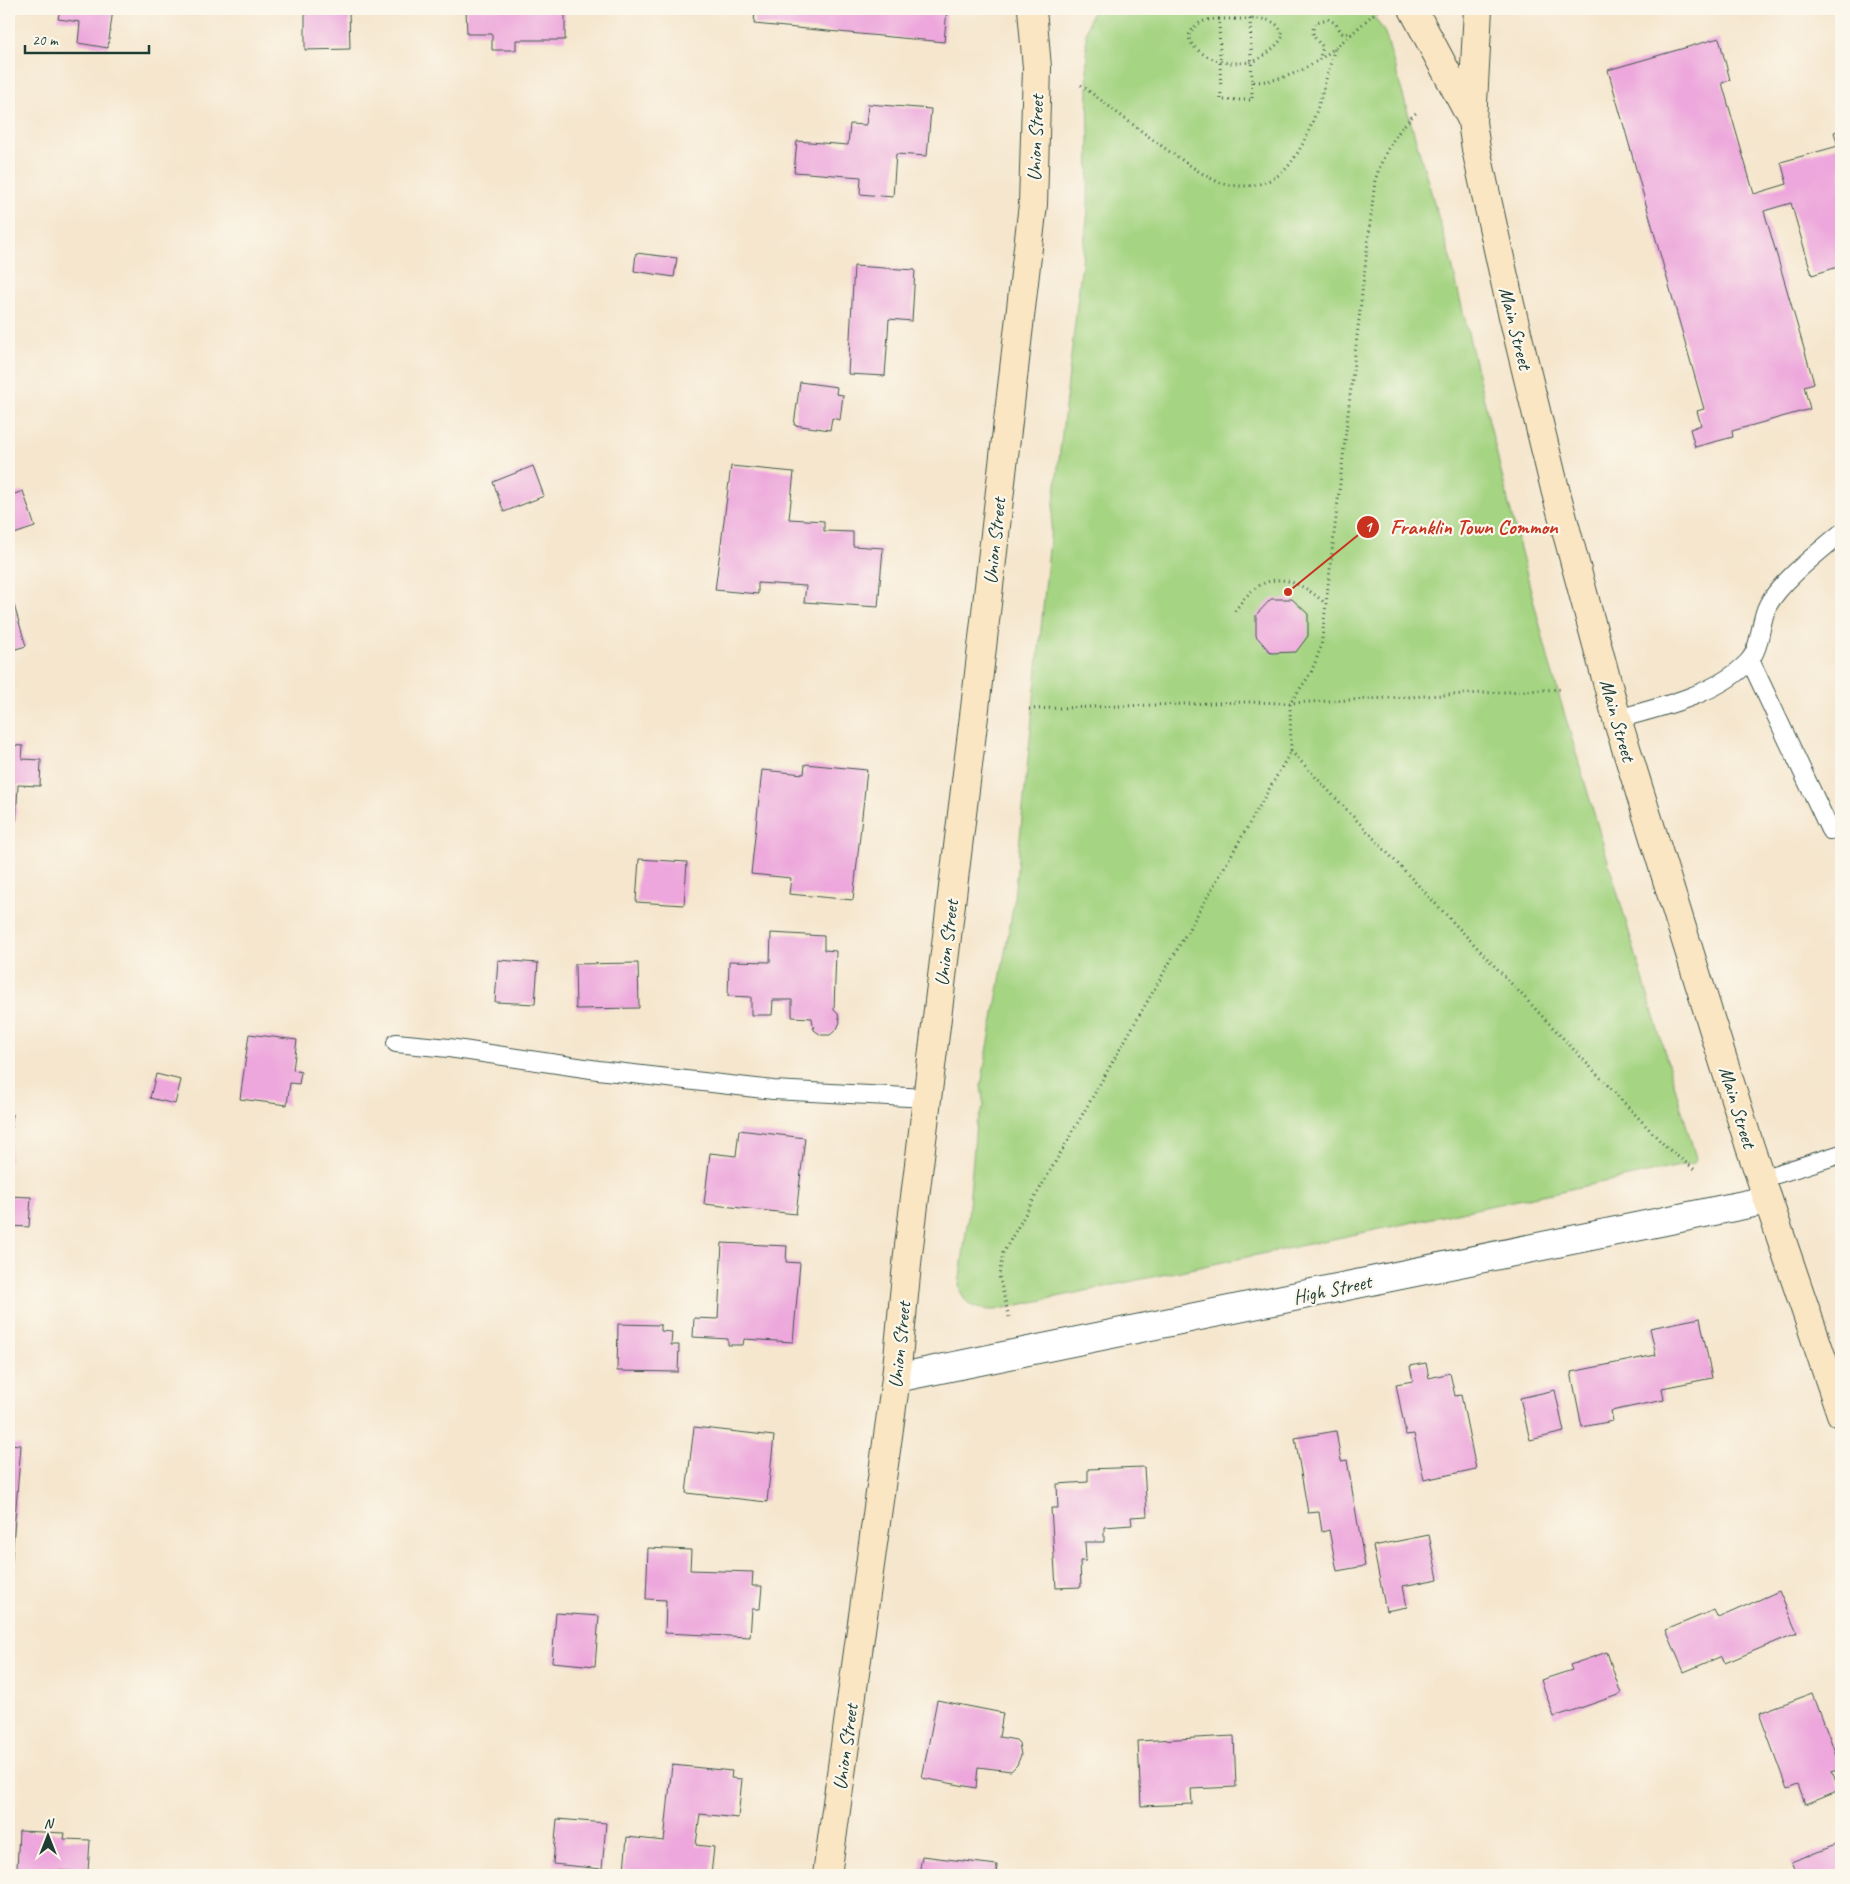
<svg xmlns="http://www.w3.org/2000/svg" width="1850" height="1884" font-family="Caveat,sans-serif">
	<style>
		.green { fill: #a5d482; stroke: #62885b }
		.building { fill: #eda7dc }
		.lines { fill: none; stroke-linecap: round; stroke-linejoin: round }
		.lane-casing { stroke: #3f564b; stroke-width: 20 }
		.street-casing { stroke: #3f564b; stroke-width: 30 }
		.secondary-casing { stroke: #3f564b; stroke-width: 30 }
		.path { stroke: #3f564b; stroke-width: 3; stroke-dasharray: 1 4; stroke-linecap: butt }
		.lane { stroke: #fff; stroke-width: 18 }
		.street { stroke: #fff; stroke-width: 28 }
		.secondary { stroke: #fbe6c4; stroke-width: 28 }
		.labels { text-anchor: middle; stroke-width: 4.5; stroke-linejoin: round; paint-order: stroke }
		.street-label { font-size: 20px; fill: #1f3d34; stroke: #fbf7ec }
		.leader { fill: none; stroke: #c8321e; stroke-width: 2 }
		.callout-dot { fill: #c8321e; stroke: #fbf7ec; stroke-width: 2 }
		.mark-label { font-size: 15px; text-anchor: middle; font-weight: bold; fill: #fff }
		.callout-label { font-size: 21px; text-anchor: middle; font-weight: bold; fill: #c8321e; stroke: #fbf7ec; stroke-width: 4.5; stroke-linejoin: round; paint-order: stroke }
	</style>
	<rect width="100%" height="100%" fill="#fbf7ec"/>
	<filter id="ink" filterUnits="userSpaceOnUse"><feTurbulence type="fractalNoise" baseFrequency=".02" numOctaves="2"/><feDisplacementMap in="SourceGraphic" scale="10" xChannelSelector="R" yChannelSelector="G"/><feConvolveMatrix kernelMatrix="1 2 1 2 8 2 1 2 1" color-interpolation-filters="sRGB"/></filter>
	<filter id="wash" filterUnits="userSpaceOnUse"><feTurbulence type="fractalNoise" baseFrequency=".0096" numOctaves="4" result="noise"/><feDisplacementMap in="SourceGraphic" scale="20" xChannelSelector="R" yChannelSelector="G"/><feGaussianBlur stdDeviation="1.12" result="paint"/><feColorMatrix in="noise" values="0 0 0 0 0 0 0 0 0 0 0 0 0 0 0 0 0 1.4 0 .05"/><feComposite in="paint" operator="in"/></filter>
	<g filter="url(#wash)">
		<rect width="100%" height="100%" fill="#f5e6cd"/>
		<path class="green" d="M1094 9H1369L1385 33 1451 261 1509 505 1550 665 1696 1158 1693 1163 1675 1167 995 1310C977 1310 963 1306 959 1286L968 1217 976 1123 984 1106 981 1086 1013 908 1052 519 1088 211 1089 133 1086 32 1090 18Z"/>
		<g id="blocks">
			<g class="building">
				<path d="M60 9H113L108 48 78 43 80 22 58 19Z"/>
				<path d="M305 9H349L350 49 305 50Z"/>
				<path d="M466 9H565V40H516V50H492V34H467Z"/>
				<path d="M755 9H947L944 42 754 24Z"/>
				<path d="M1719 38 1730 80 1722 83 1754 194 1787 184 1781 162 1838 146 1834 132 1841 130V266L1812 275 1791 203 1764 211 1814 383 1804 386 1810 409 1732 431 1733 437 1695 447 1690 429 1701 425 1697 411 1704 409 1608 70Z"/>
				<path d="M868 104 931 109 927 156 896 154 893 197 860 194 861 177 794 172 797 141 848 145 850 124 866 125Z"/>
				<path d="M636 253 677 258 674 277 634 271Z"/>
				<path d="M854 266 915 270 912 321 889 319 885 376 848 374Z"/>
				<path d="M800 382 837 387 836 394 843 395 840 420 832 418 830 430 794 425Z"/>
				<path d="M533 466 544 496 504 512 493 482Z"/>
				<path d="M731 466 794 472 789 519 824 521V531L853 532V546L883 548 878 607 804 602 806 586 758 583V594L715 590Z"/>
				<path d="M23 491 35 527 11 535 9 530V496Z"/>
				<path d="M9 588 26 646 9 651Z"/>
				<path d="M1271 599H1292L1308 614V636L1296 652 1271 653 1256 636V615Z"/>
				<path d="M9 745 23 746 22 759 41 760 40 786 18 785 16 821 9 820Z"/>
				<path d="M805 764 867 770 853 900 789 894 791 878 751 874 762 770 804 774Z"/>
				<path d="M639 859 687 862 684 905 636 902Z"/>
				<path d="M771 933 824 936V950L836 951 834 1010 838 1014 840 1022 837 1029 830 1035H821L814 1030 812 1018 792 1017V1000H773L772 1015H751V997L728 996 729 961 770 962Z"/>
				<path d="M498 960 538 963 535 1004 495 1002Z"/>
				<path d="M638 963 639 1008 576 1009 575 964Z"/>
				<path d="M249 1034 297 1040 293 1070 301 1072 299 1084 290 1083 287 1105 240 1099Z"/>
				<path d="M156 1074 181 1080 175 1104 150 1098Z"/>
				<path d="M9 1114H12L10 1163H9Z"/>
				<path d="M739 1130 805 1138 796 1214 704 1204 710 1153 736 1156Z"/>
				<path d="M9 1196 31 1197 29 1227 9 1226Z"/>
				<path d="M722 1243 787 1246 786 1262 800 1263 793 1342 744 1339 743 1345H728V1339L693 1337 694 1318 718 1319Z"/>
				<path d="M1700 1318 1712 1378 1662 1388 1664 1400 1611 1411 1613 1421 1582 1427 1571 1372 1656 1355 1650 1328Z"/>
				<path d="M618 1324 661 1325V1331L672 1332 671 1345H679L678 1372 617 1371Z"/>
				<path d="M1426 1363 1429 1378 1450 1373 1455 1396 1461 1395 1476 1469 1424 1480 1414 1434 1406 1435 1396 1384 1413 1381 1410 1366Z"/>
				<path d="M1555 1390 1564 1432 1530 1440 1520 1398Z"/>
				<path d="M694 1427 774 1436 767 1502 686 1493Z"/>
				<path d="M1336 1431 1341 1461 1347 1460 1365 1566 1337 1571 1329 1530 1322 1532 1319 1512 1308 1513 1295 1438Z"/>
				<path d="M9 1444 21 1445 11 1569H9Z"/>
				<path d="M1144 1467 1147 1516 1131 1517 1132 1525 1104 1527V1542H1085L1086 1561H1080L1081 1587 1056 1588 1051 1508H1058L1057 1484 1088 1482V1469Z"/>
				<path d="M1429 1535 1438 1579 1403 1586 1407 1607 1386 1611 1373 1546Z"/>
				<path d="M648 1548 691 1550 690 1570 753 1572 752 1586H762L760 1609H752L750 1637 665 1633 666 1600 646 1599Z"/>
				<path d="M1779 1591 1797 1633 1725 1663 1722 1656 1684 1672 1666 1630 1714 1610 1718 1618Z"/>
				<path d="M556 1613 599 1616 595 1666 552 1662Z"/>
				<path d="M1607 1652 1621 1694 1554 1717 1541 1680 1572 1670 1570 1665Z"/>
				<path d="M1813 1693 1841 1768 1832 1771 1839 1790 1805 1804 1798 1785 1787 1789 1759 1713Z"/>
				<path d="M937 1700 1003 1713 999 1737 1016 1740 1019 1743 1021 1755 1017 1765 1011 1771 978 1767 976 1788 922 1778Z"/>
				<path d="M1234 1736 1236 1787 1191 1789 1192 1804 1141 1806 1138 1741Z"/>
				<path d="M672 1765 732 1771 731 1778 742 1779 738 1818 700 1814 696 1845 714 1847 711 1875H667L624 1870 627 1837 664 1841Z"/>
				<path d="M557 1819 606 1823 602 1869 553 1864Z"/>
				<path d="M19 1831 65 1833 64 1839 90 1840 88 1872 17 1869Z"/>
				<path d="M1841 1843V1875H1797L1791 1862Z"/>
				<path d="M922 1856 997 1865 996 1875H919Z"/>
			</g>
		</g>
	</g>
	<g filter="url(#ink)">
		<use href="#blocks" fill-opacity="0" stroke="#3f564b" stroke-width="1"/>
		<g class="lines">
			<g class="lane-casing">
				<g id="lane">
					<path d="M1750 660 1830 830"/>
					<path d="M1617 719C1658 708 1718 694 1748 662 1762 647 1759 622 1768 605 1781 581 1820 551 1841 533"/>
					<path d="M396 1043 449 1048 598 1070 773 1090 927 1098"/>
					<path d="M1761 1179 1841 1154"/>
				</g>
			</g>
			<g class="street-casing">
				<path id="street" d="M896 1378 1768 1200"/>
			</g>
			<g class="secondary-casing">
				<g id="secondary">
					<path d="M1413 9 1472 120"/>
					<path d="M1478 9 1472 122 1476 149 1510 304 1555 489 1617 719 1750 1147 1841 1414"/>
					<path d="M827 1875 896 1378 908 1254 975 708 1033 204 1037 68 1032 9"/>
				</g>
			</g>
			<g class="path">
				<path d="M1234 9 1235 19H1250L1252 82C1305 82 1341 43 1378 10"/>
				<path d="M1219 19C1205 19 1196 22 1189 35 1188 47 1208 58 1219 61 1227 64 1242 63 1250 62 1260 61 1279 45 1283 36 1279 20 1265 18 1250 19"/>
				<path d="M1235 19H1219L1221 100H1252V82"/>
				<path d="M1319 60 1323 47C1315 38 1309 35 1316 22L1328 19 1335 23 1342 33 1352 34"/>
				<path d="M1081 85C1117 112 1151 140 1188 164 1198 171 1210 179 1221 183 1246 190 1274 185 1290 164 1315 131 1323 87 1335 48"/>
				<path d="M1235 611C1263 569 1290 573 1325 603"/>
				<path d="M1029 709 1246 702 1290 703 1562 689"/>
				<path d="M1291 751 1667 1148 1694 1169"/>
				<path d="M1009 1317 999 1276 1003 1253 1291 751 1290 703 1311 673 1321 647 1375 181C1383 154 1396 131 1417 112"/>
			</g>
			<use href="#lane" class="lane"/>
			<use href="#street" class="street"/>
			<use href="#secondary" class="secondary"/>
		</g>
	</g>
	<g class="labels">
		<g class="street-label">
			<text transform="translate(1035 138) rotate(-88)" y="7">Union Street</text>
			<text transform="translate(1516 328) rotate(76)" y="7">Main Street</text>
			<text transform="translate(994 541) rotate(-84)" y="7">Union Street</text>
			<text transform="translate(1618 720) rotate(74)" y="7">Main Street</text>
			<text transform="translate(946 943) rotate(-83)" y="7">Union Street</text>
			<text transform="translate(1738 1107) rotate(73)" y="7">Main Street</text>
			<text transform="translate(1332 1289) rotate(-12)" y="7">High Street</text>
			<text transform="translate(899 1345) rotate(-84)" y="7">Union Street</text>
			<text transform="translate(845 1747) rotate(-82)" y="7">Union Street</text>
		</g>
	</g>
	<path class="leader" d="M1288 592L1368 527"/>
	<g class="callout-dot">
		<circle cx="1288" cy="592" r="5"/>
		<circle cx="1368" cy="527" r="12"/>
	</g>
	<g class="mark-label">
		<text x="1368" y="532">1</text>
	</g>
	<g class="callout-label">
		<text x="1474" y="534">Franklin Town Common</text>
	</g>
	<rect width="1850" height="1884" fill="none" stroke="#fbf7ec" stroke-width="30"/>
	<g transform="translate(48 1836)" stroke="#fbf7ec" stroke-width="4" paint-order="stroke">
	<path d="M0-4L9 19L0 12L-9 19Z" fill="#1f3d34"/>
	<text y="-8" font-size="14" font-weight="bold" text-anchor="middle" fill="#1f3d34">N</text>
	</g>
	<path d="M25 45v8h124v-8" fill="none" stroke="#1f3d34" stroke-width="2.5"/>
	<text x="32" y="45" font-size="15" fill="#1f3d34" stroke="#fbf7ec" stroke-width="4" paint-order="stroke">20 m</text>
</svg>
